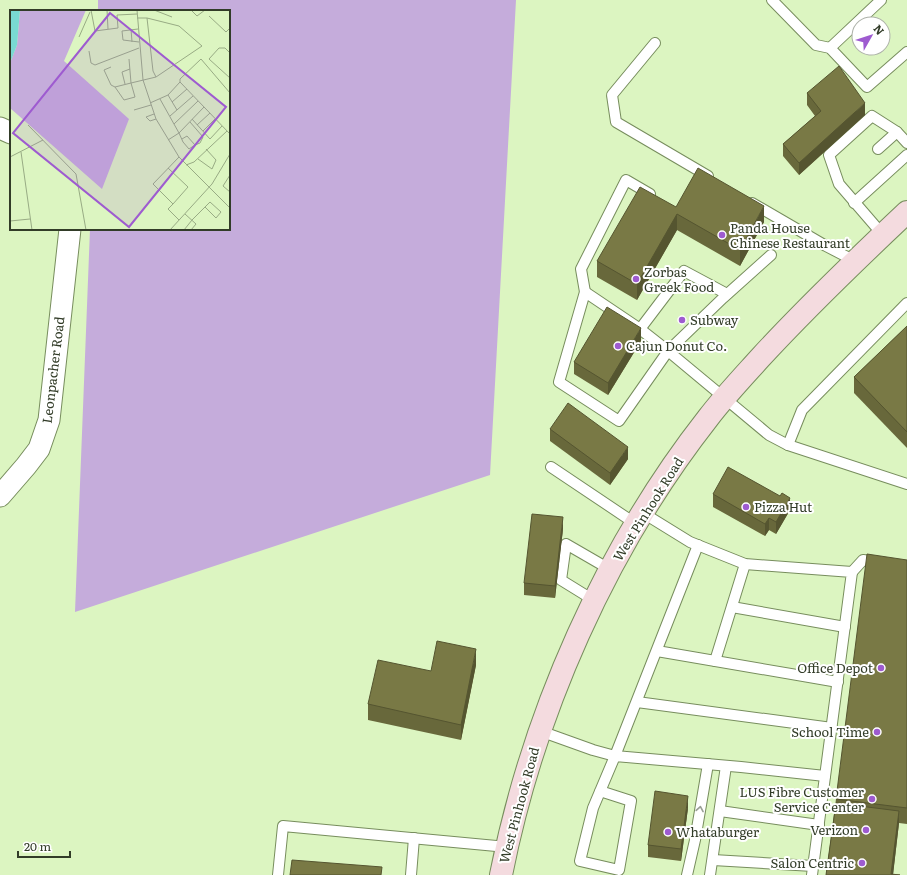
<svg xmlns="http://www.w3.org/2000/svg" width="907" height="875" font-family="Literata,serif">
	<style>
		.green { fill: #c5acdb }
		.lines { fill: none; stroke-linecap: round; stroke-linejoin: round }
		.service-casing { stroke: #778d5d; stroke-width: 12 }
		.minor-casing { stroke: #778d5d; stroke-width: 23 }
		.secondary-casing { stroke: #778d5d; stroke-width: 24 }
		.service { stroke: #fff; stroke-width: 10 }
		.minor { stroke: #fff; stroke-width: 21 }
		.secondary { stroke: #f4dbdf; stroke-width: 22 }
		.wall { fill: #68683b }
		.shaded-wall { fill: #555530 }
		.building { fill: #797945; stroke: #555530 }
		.oneway { stroke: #989e94 }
		.poi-dot { fill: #9e5bd0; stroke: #fff; stroke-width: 1.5 }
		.labels { text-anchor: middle; stroke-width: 4; stroke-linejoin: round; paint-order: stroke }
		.poi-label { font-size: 13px; fill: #323c28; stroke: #fff; text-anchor: start }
		.street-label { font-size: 13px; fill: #323c28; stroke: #fff }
		.inset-road { fill: none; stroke: #98ab84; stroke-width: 1 }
		.view { fill: #9e5bd0; fill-opacity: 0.15; stroke: #9e5bd0; stroke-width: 2 }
		.inset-edge { fill: none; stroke: #323c28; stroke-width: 2 }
	</style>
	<rect width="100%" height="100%" fill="#dcf5c1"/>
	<path class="green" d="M98 0H516L490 475 75 612 90 229H229V11H98Z"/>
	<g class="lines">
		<g class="service-casing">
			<g id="service">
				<path d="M772 0 816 45 830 48 867 87 907 52"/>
				<path d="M655 43 612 95 616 122 708 176"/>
				<path d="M830 48 881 0"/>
				<path d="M878 149 897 132"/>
				<path d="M752 203 826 246 855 261"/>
				<path d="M854 203 907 155"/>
				<path d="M883 235 839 184 829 155 872 116 897 132 907 143"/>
				<path d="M771 255 723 298 668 351 769 435 788 445 907 484"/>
				<path d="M585 292 640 329 668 351 619 421 559 382Z"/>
				<path d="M585 292 581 269 626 180 650 194"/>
				<path d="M640 329 684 271 727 294"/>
				<path d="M788 445 802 410 907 303"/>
				<path d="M551 467 636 524"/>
				<path d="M643 513 690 542 745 564 852 572 812 875"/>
				<path d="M852 572 863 560 878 562"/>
				<path d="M595 601 561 580 566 544 611 570"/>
				<path d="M732 607 845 627"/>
				<path d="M657 651 838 682"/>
				<path d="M715 661 745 564"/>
				<path d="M637 702 832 728"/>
				<path d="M540 731 593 750 615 756 698 545"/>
				<path d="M600 791 631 801 619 870 580 861 593 808 615 756 741 767 825 776"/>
				<path d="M720 811 819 825"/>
				<path d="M713 860 813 866"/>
				<path d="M278 875 283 826 507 847"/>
				<path d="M411 875 414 838"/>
				<path d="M687 875 695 840 708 764"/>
				<path d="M710 875 726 766"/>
			</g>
		</g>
		<g class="minor-casing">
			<g id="minor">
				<path d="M0 128 11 133"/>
				<path d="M0 496 26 466 39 449 49 420 70 229"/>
			</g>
		</g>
		<g class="secondary-casing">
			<path id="secondary" d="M501 875C533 713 606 548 708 418 724 397 742 378 760 358 807 307 857 259 907 212"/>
		</g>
		<use href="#service" class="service"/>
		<use href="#minor" class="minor"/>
		<use href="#secondary" class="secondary"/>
	</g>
	<g class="wall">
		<path d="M807 93 865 115 799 175 783 156V144L815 116 807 105Z"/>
		<path d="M676 207 764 222 740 266 677 230 637 300 597 277V261Z"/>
		<path d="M907 326V448L854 393V377Z"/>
		<path d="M641 341 608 395 574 374V362Z"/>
		<path d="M550 429 628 459 610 485 550 441Z"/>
		<path d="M713 494 790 510 776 534 769 530 765 536 713 507Z"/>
		<path d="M563 529 555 598 524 595V583Z"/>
		<path d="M907 560V824L899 823 893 874 826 875 836 799Z"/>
		<path d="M476 665 461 740 368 720V704L431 671Z"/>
		<path d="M688 808 681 861 648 857V845Z"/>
	</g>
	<g class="shaded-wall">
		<path d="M865 103V115L799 175V163Z"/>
		<path d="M764 206V222L740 266V250Z"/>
		<path d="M677 214V230L637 300V284Z"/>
		<path d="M641 328V341L608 395V383Z"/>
		<path d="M628 447V459L610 485V473Z"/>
		<path d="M790 498V510L776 534V522Z"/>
		<path d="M563 517V529L555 598V586Z"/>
		<path d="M769 518V530L765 536V524Z"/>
		<path d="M476 649V665L461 740V725Z"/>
		<path d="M688 796V808L681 861V849Z"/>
		<path d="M899 811V823L893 875H891Z"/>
	</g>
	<g class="building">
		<path d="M839 66 865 103 799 163 783 144 821 111 807 93Z"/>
		<path d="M698 168 764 206 740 250 677 214 637 284 597 261 640 187 676 207Z"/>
		<path d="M607 307 641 328 608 383 574 362Z"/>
		<path d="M907 326V432L854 377Z"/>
		<path d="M568 403 628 447 610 473 550 429Z"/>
		<path d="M728 467 780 496 782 493 790 498 776 522 769 518 765 524 713 494Z"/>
		<path d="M532 514 563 517 555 586 524 583Z"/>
		<path d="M867 554 907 560V808L836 799Z"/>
		<path d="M437 641 476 649 461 725 368 704 378 660 431 671Z"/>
		<path d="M655 791 688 796 681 849 648 845Z"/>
		<path d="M836 803 899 811 891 874 900 875H826Z"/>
		<path d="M292 860 382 867 381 875H290Z"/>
	</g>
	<defs><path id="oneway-chevron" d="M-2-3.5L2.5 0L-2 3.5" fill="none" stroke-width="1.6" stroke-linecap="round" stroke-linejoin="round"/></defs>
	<use class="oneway" href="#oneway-chevron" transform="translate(700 809) rotate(-80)"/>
	<g class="poi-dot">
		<circle cx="722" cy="235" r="4"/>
		<circle cx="636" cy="279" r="4"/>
		<circle cx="682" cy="320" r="4"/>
		<circle cx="618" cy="346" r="4"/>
		<circle cx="746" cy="507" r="4"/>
		<circle cx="881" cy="668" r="4"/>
		<circle cx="877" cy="732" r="4"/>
		<circle cx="872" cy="799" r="4"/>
		<circle cx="866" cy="830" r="4"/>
		<circle cx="668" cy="832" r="4"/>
		<circle cx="862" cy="863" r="4"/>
	</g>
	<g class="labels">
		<g class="poi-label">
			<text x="730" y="233">Panda House<tspan x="730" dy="15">Chinese Restaurant</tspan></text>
			<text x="644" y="277">Zorbas<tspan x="644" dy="15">Greek Food</tspan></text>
			<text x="690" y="325">Subway</text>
			<text x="626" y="351">Cajun Donut Co.</text>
			<text x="754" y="512">Pizza Hut</text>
			<text x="873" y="673" text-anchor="end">Office Depot</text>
			<text x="869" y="737" text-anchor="end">School Time</text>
			<text x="864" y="797" text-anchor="end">LUS Fibre Customer<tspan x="864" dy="15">Service Center</tspan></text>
			<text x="858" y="835" text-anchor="end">Verizon</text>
			<text x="676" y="837">Whataburger</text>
			<text x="854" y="868" text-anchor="end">Salon Centric</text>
		</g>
		<g class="street-label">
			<text transform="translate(53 370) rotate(-83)" y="5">Leonpacher Road</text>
			<text transform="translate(648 509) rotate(-58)" y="5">West Pinhook Road</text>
			<text transform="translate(519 805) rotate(-75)" y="5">West Pinhook Road</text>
		</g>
	</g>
	<g transform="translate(10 10)">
		<rect width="220" height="220" fill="#dcf5c1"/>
		<path d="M10 0H76L54 51 119 109 92 179 0 98V53L7 35Z" fill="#c5acdb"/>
		<path d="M0 0H10L7 35 0 53Z" fill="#79dad2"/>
		<path class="inset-road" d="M81 0 85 21 108 18 107 5 127 4M97 0 98 19M127 0 133 70 146 109 169 147 220 198M144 0 162 7M181 0 187 6 195 0M199 6 216 22 220 18M137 8 143 61 146 67M121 19 122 32M128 19 112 21 113 30 129 32M69 27 80 2M79 41 81 53 85 55 129 38M220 43 215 38H209L199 49 220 68M119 49 121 73 146 67 192 36 169 16 137 8H127M101 57 94 60 101 75 105 77M170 72V69L191 49 220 83M121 73 125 87 114 90 105 77ZM115 74 112 62 120 59M158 85 167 100M150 89 169 123 158 130M162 92 177 79M140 93 158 85 170 72 220 124M124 100 141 95M144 104 136 107 140 111 146 109M160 106 183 86M182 109 200 129 212 116M180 112 193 127 190 133 185 135M164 114 188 91M18 115 66 164 76 220M187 115 200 103M193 121 205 109M172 129 177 126 185 135 179 139 173 132 169 123 194 97M11 142 22 220M0 147 33 130M188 149 202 159 206 150 196 139M176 155 184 152 217 121M158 158 178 177 163 194M220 165 213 176 220 182M175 204 186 214 181 220M169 210 158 199 163 194 143 174 169 147M0 211 20 209M160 220 202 174 220 144M174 220 182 210 200 192 211 202 206 208 195 197"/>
		<path class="view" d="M100 3 216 97 119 217 3 123Z"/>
		<rect width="220" height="220" class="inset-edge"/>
	</g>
	<g transform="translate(871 36) rotate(51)"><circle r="19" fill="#ffffff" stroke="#adb1a9"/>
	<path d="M0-3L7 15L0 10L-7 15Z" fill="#9e5bd0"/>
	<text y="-6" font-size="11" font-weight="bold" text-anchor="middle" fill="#323c28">N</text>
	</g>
	<path d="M18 851v6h52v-6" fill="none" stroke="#323c28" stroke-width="2"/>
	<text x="24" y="851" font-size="12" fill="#323c28" stroke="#ffffff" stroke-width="3" paint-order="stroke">20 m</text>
</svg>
